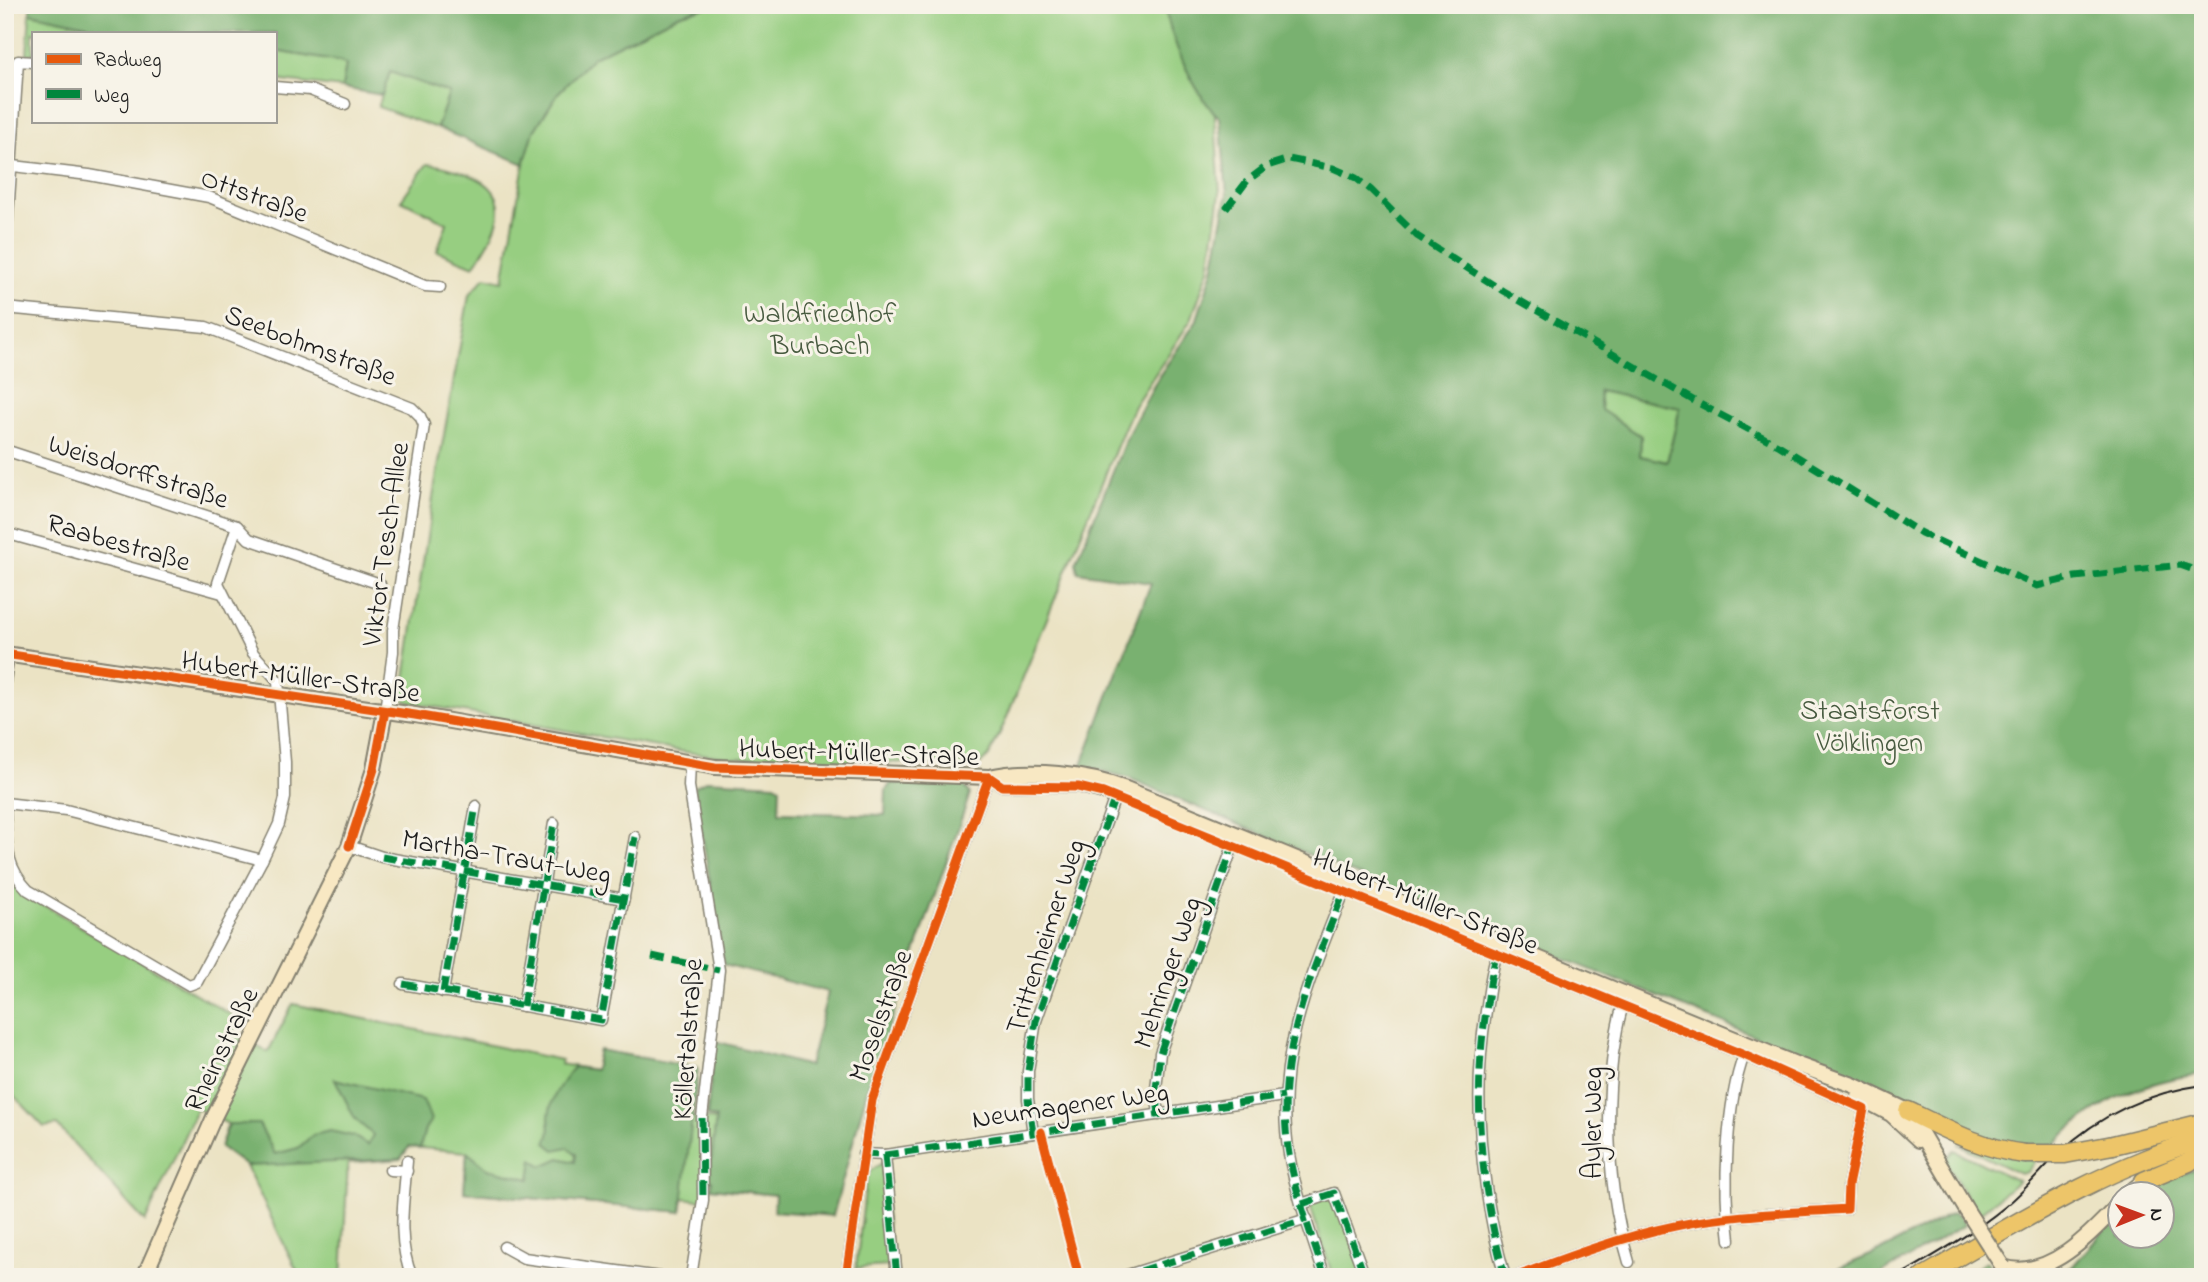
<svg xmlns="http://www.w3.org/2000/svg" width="2208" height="1282" font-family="'Indie Flower',sans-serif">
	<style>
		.green { fill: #97ce81; stroke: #5a754e; stroke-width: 2 }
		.forest { fill: #79b16f; stroke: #4a6646; stroke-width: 2; fill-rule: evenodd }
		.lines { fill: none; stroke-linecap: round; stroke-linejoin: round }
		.street-casing { stroke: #848070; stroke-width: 13 }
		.secondary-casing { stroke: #848070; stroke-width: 18 }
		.highway-casing { stroke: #848070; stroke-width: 21 }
		.street { stroke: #fff; stroke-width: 10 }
		.secondary { stroke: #f8e8c3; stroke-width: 14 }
		.highway { stroke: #edc569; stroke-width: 18 }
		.tram { stroke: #1c1c1c; stroke-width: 2 }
		.secondary-bridge-casing { stroke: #848070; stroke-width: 18; stroke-linecap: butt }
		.highway-bridge-casing { stroke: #848070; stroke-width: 21; stroke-linecap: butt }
		.secondary-bridge { stroke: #f8e8c3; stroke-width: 14 }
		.highway-bridge { stroke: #edc569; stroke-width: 18 }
		.quiet { stroke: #00873e; stroke-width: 7; stroke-dasharray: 14 7; stroke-linecap: butt }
		.cycleway-casing { stroke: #f7f3e8; stroke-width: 13 }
		.cycleway { stroke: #e8590c; stroke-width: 9 }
		.labels { text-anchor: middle; stroke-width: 6; stroke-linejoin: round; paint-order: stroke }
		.street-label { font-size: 28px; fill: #1c1c1c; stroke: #f7f3e8 }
		.park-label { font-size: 28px; fill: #475a3f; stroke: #f7f3e8 }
	</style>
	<rect width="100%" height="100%" fill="#f7f3e8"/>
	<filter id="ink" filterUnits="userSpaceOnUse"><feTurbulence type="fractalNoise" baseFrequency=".0143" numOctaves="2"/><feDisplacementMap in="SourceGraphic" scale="14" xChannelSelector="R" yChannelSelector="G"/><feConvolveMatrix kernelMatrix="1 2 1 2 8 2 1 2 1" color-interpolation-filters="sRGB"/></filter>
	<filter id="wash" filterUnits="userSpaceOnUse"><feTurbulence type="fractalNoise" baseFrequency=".00686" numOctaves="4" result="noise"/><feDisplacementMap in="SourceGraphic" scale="28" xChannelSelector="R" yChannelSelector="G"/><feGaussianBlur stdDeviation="1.57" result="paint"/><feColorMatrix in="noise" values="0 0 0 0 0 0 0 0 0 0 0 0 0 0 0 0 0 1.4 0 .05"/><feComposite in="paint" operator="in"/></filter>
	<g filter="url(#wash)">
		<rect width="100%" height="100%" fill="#ebe3c4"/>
		<g class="green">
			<path d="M712 5H1184L1214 102 1220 194 1209 269 1191 320 1134 406 1123 431 1005 722 989 756 979 765 734 758 685 752 408 702 402 697 435 485 469 295 485 277 503 281 524 164 534 131 558 93 593 57 678 15Z"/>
			<path d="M30 13 125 33H33V54H27Z"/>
			<path d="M275 51 341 62 346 65 342 88 275 80Z"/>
			<path d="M390 72 449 93 437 128 378 107Z"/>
			<path d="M427 164C443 165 455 169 470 175 520 195 495 234 474 266L437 251 447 223 401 200Z"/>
			<path d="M1599 391 1680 408 1667 462 1640 456 1641 436 1601 410Z"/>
			<path d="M13 887 240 1020 234 1035 268 1052 293 1004 561 1060 560 1064 595 1070 599 1050 698 1068 693 1117 716 1120 706 1201 683 1198 681 1212 464 1192 467 1152 409 1147 400 1159 348 1163 342 1277H300L246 1166 220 1147 228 1124 197 1108 145 1222 57 1125 44 1127 6 1087 5 892Z"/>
			<path d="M1958 1144 2035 1161 2027 1172 2020 1174Z"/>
			<path d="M1954 1150 2018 1181 1978 1215 1946 1163 1947 1158Z"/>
			<path d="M882 1163 890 1266 856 1268 867 1173Z"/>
			<path d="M1334 1193 1365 1277H1333L1309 1202Z"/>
			<path d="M1987 1262 1993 1273 1992 1277H1962Z"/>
		</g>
		<g class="forest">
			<path d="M30 5H712L678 15 593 57 558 93 534 131 524 164 437 128 449 93 390 72 382 95 342 88 346 65 341 62 275 51V33H125L30 13Z"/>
			<path d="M1165 5H2203V1074C2143 1080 2091 1104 2051 1148L1989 1142 1836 1071 1733 1027 1376 883 1129 778 1095 769 1081 767 1151 583 1078 572 1076 562 1128 434 1159 376 1196 322 1213 270 1227 195 1220 118C1195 96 1170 39 1165 5ZM1599 391 1680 408 1667 462 1640 456 1641 436 1601 410Z"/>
			<path d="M707 780 775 784 780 787 779 812 885 815 886 790 891 783 961 785 966 788 970 794 866 1094 833 1216 774 1211 775 1195 711 1188 712 1180H709L716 1118 707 1116 715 1041 809 1066 828 992 724 965 694 787Z"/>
			<path d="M599 1050 698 1068 681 1212 464 1192 467 1152 488 1169 530 1179 533 1159 542 1166 560 1158 575 1162 576 1154 568 1147 555 1150 546 1143C552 1130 549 1129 549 1116 551 1096 562 1082 574 1067L595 1070Z"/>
			<path d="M335 1079 423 1100 431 1120 425 1129 420 1148 409 1147 400 1159 246 1166 220 1147 229 1124H259L275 1154 298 1148 313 1135 330 1131 353 1136 368 1145 373 1135 355 1119Z"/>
			<path d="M2203 1167V1277H2058L2073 1266 2120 1212V1236H2162V1194H2138L2175 1175Z"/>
			<path d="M1953 1213 1960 1216 1965 1225 1875 1277H1819L1882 1250Z"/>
		</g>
	</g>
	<g filter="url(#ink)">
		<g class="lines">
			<g class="street-casing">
				<g id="street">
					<path d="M275 87 310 90 345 104"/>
					<path d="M5 165 89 175 209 197 425 286 440 287"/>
					<path d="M5 263 18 61 33 62"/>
					<path d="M5 308 206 327 412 408 420 416 424 425 393 630V652L385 711"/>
					<path d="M5 450 237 526 218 583 253 653 278 681 285 762V798L279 824 262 860 197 982 189 985 28 890C4 865 7 842 5 809"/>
					<path d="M237 526 249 539 380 584"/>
					<path d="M5 533 222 593"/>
					<path d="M5 682 9 654"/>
					<path d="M690 763 689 786 719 970 702 1118 703 1200 691 1277"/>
					<path d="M5 803 66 810 262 860"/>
					<path d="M349 846 382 857 624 899"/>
					<path d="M1497 953C1491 971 1489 992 1486 1011 1472 1100 1481 1190 1505 1277"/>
					<path d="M403 984 601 1020 635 837"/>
					<path d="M443 992 476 806"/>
					<path d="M523 1006 554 823"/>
					<path d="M1623 1006C1617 1022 1616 1037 1613 1053 1605 1123 1609 1195 1629 1262"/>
					<path d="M1159 1115 1156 1089 1160 1053 1233 846"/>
					<path d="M1033 1133 1028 1099V1071L1036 1021 1115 797"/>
					<path d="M863 1154 885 1155 1284 1096"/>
					<path d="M885 1155 897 1277"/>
					<path d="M407 1161C404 1200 396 1239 412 1277"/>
					<path d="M390 1170 407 1171"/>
					<path d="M1302 1204 1334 1193 1365 1277"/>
					<path d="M1730 1240C1723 1189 1726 1103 1744 1055"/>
					<path d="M504 1247 524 1258 660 1277"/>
					<path d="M846 1277 872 1100 989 777 1002 786 1078 787 1115 797 1744 1055 1864 1109 1848 1185 1847 1209C1790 1213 1731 1214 1675 1226 1621 1237 1567 1257 1515 1277"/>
					<path d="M1121 1277 1307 1219"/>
					<path d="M1325 1277C1312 1237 1296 1195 1289 1154 1273 1060 1310 977 1344 892"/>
				</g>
			</g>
			<g class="secondary-casing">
				<g id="secondary">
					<path d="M5 654 415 715 715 767 989 777C1032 768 1085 774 1126 789L1798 1065 1853 1085 1908 1111 1967 1211"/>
					<path d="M1859 1097 1891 1114 1919 1140"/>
					<path d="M2128 1194 2144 1181"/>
					<path d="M2003 1267C2048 1282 2094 1231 2120 1203"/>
					<path d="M144 1277 214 1117 349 846 374 769 385 711"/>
				</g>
			</g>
			<g class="highway-casing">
				<g id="highway">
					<path d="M1908 1111C1947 1130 1982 1149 2025 1154"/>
					<path d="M2113 1145 2203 1123"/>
					<path d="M2144 1181 2189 1162 2203 1152"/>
					<path d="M1923 1277C2014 1225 2101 1169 2203 1139"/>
				</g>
			</g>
			<use href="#street" class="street"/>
			<use href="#secondary" class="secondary"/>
			<use href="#highway" class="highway"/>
			<path class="tram" d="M1897 1277C1935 1255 1972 1234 2006 1206 2025 1191 2041 1170 2059 1153 2098 1115 2150 1092 2203 1085"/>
			<g class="secondary-bridge-casing">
				<path id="secondary-bridge" d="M1967 1211 2003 1267"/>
			</g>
			<g class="highway-bridge-casing">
				<path id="highway-bridge" d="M2025 1154H2065L2113 1145"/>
			</g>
			<use href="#secondary-bridge" class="secondary-bridge"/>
			<use href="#highway-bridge" class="highway-bridge"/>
			<g class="quiet">
				<path d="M1226 209 1247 181 1267 166 1289 159 1333 168 1356 178 1371 190 1417 236 1503 291 1698 403 1780 446 1921 533 2037 586 2075 577 2180 565 2203 573"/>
				<path d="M382 857 624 899"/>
				<path d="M1497 953C1491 971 1489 992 1486 1011 1472 1100 1481 1190 1505 1277"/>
				<path d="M652 956 719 970"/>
				<path d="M403 984 601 1020 635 837"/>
				<path d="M443 992 476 806"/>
				<path d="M523 1006 554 823"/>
				<path d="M1159 1115 1156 1089 1160 1053 1233 846"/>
				<path d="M702 1118 703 1200"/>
				<path d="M1033 1133 1028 1099V1071L1036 1021 1115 797"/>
				<path d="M863 1154 885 1155 1284 1096"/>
				<path d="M885 1155 897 1277"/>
				<path d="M1302 1204 1334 1193 1365 1277"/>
				<path d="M1121 1277 1307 1219"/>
				<path d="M1325 1277C1312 1237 1296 1195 1289 1154 1273 1060 1310 977 1344 892"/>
				<path d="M2006 1277 2010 1272"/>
			</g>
			<g class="cycleway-casing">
				<g id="cycleway">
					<path d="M5 654 415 715 715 767 989 777 1002 786 1078 787 1103 793 1744 1055 1864 1109 1848 1185 1847 1209C1790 1213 1731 1214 1675 1226 1621 1237 1567 1257 1515 1277"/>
					<path d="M349 846 374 769 385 711"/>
					<path d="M1041 1132 1079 1277"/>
					<path d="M846 1277 872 1100 989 777"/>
				</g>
			</g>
			<use href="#cycleway" class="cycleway"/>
		</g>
	</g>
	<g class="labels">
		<g class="street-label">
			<text transform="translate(255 194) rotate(20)" y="10">Ottstraße</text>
			<text transform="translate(311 344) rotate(21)" y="10">Seebohmstraße</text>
			<text transform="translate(139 470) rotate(18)" y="10">Weisdorffstraße</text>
			<text transform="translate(119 541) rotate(16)" y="10">Raabestraße</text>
			<text transform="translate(384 544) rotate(-82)" y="10">Viktor-Tesch-Allee</text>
			<text transform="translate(301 675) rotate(8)" y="10">Hubert-Müller-Straße</text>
			<text transform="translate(859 751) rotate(2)" y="10">Hubert-Müller-Straße</text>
			<text transform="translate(507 855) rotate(10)" y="10">Martha-Traut-Weg</text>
			<text transform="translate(1426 900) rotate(22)" y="10">Hubert-Müller-Straße</text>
			<text transform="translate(1044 936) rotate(-72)" y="10">Trittenheimer Weg</text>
			<text transform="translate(1166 972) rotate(-71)" y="10">Mehringer Weg</text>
			<text transform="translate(879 1015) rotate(-70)" y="10">Moselstraße</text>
			<text transform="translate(686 1039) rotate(-86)" y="10">Köllertalstraße</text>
			<text transform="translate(220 1049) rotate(-64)" y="10">Rheinstraße</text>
			<text transform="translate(1070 1104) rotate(-8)" y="10">Neumagener Weg</text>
			<text transform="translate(1591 1123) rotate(-90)" y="10">Ayler Weg</text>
		</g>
		<g class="park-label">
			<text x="820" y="322">Waldfriedhof<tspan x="820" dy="32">Burbach</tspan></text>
			<text x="1870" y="719">Staatsforst<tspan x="1870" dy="32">Völklingen</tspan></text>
		</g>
	</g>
	<rect width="2208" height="1282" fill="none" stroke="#f7f3e8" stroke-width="28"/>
	<rect x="32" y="32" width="245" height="91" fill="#f7f3e8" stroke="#9f9d96" stroke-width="2"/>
	<rect x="46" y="54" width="35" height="10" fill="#e8590c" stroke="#9f9d96" stroke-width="2"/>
	<text x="94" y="66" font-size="21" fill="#1c1c1c">Radweg</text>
	<rect x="46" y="89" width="35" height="10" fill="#00873e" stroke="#9f9d96" stroke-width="2"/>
	<text x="94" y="102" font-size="21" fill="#1c1c1c">Weg</text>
	<g transform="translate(2141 1215) rotate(89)"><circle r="33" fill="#f7f3e8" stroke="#9f9d96" stroke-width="2"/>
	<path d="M0-5L12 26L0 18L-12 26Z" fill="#c8321e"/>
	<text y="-10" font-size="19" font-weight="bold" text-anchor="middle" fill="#1c1c1c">N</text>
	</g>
</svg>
